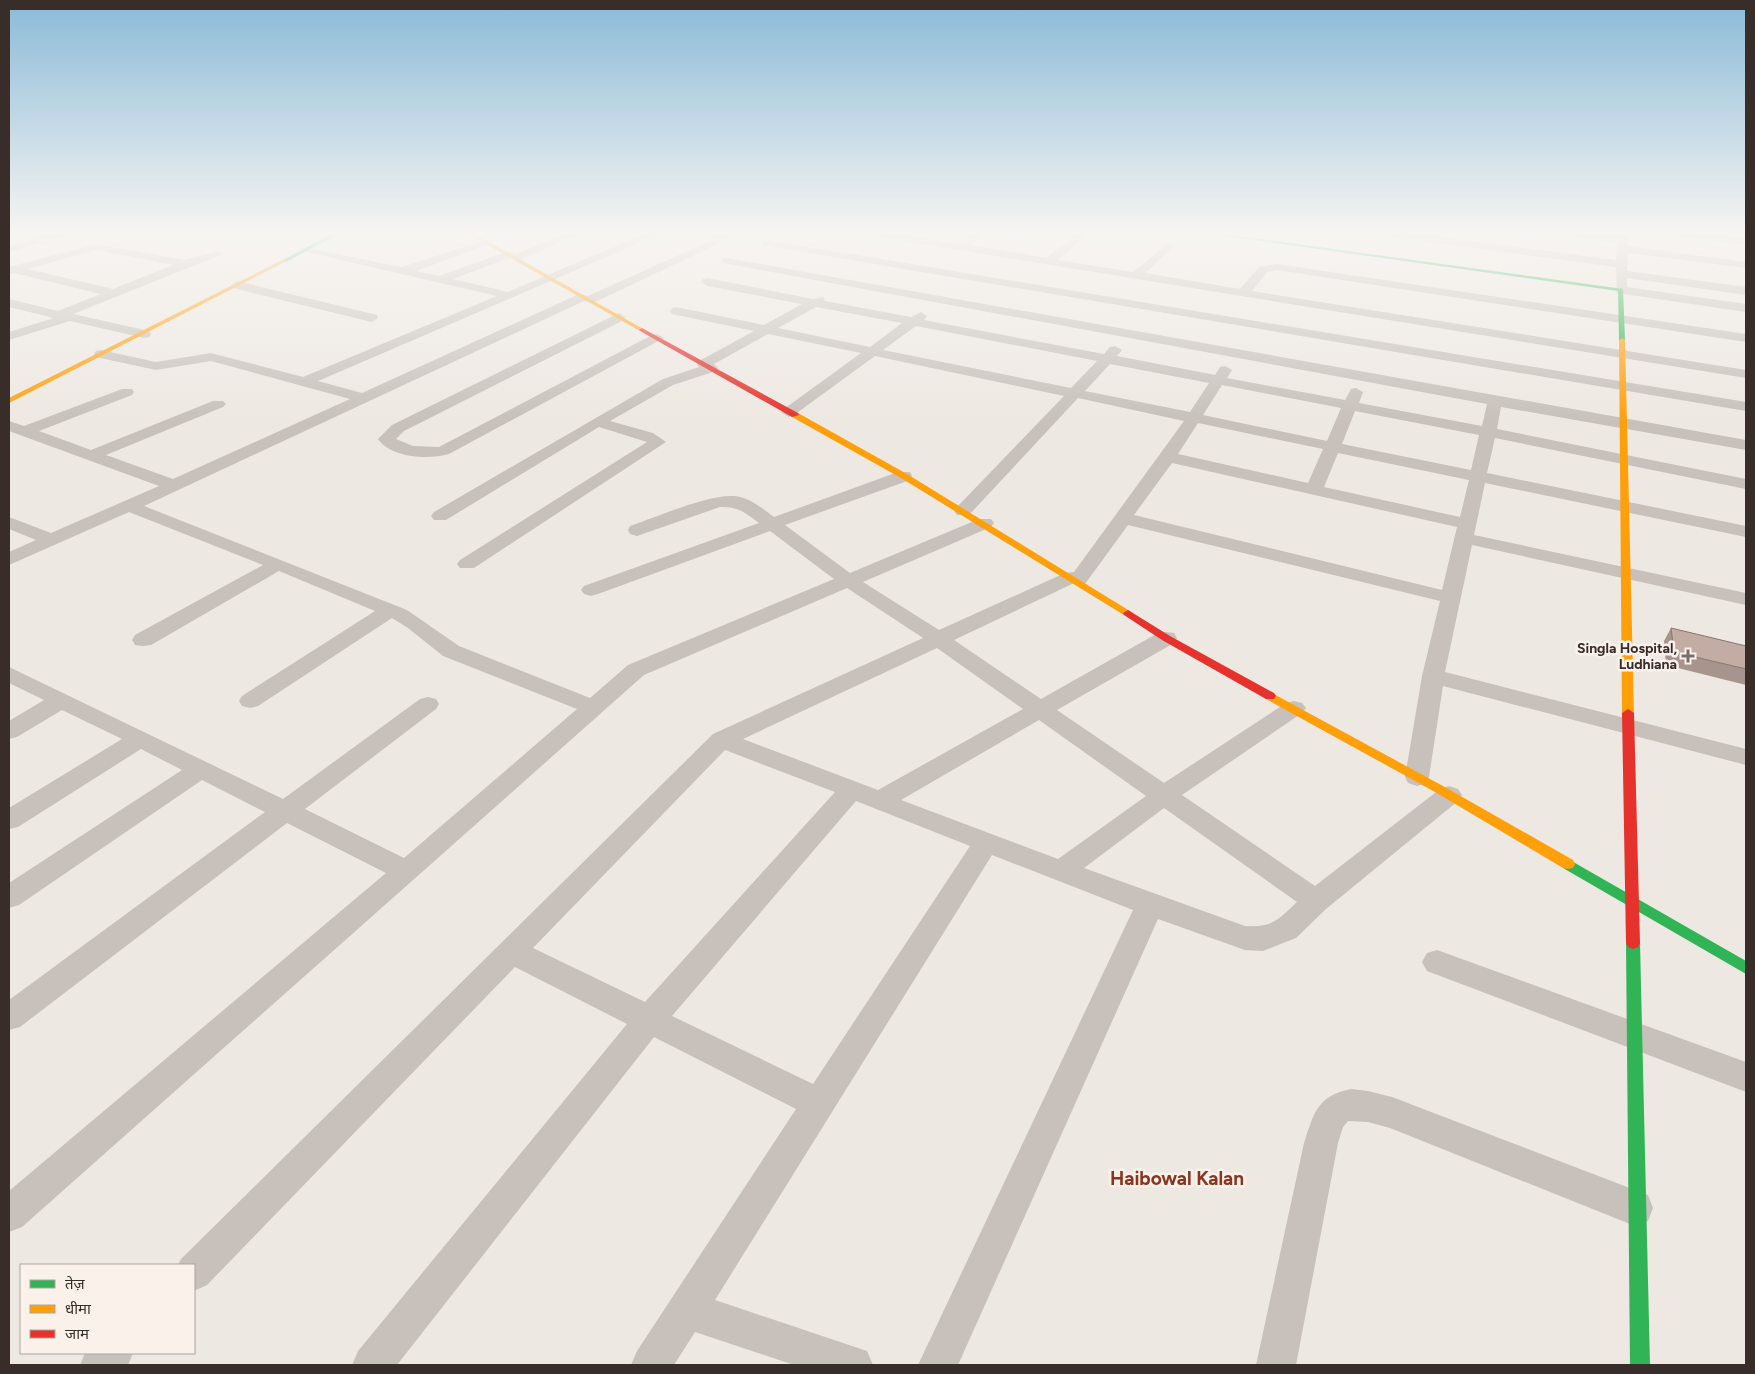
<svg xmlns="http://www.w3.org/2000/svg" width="1755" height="1374" font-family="Figtree,'Noto Sans Devanagari',sans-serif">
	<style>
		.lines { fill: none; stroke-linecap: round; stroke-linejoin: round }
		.street { fill: #c7c0bb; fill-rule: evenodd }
		.fast { fill: #30b455; fill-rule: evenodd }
		.slow { fill: #ff9f0a; fill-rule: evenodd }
		.jam { fill: #e5322d; fill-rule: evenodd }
		.wall { fill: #a7948c }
		.building { fill: #c2aca3; stroke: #887872 }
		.poi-dot { fill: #786e6a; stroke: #faf2ea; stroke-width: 2 }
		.labels { text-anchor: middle; stroke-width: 5; stroke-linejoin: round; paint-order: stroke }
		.poi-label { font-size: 14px; font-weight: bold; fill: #392d29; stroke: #faf2ea; text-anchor: end }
		.near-quarter-label { font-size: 19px; font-weight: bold; fill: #8a351f; stroke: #faf2ea }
	</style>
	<rect width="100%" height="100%" fill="#eee8e2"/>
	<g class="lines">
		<g class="street">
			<path d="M66 231H83L9 252V246Z"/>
			<path d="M574 231H588L519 260 515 261 509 258 453 279 508 292 644 234 637 231H661L662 233 318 381 362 393 579 294 588 296 732 231H745L593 303 584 301 144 506 407 610 459 646 590 698 628 665 834 579 770 531 598 594 591 596 584 594 581 590 584 586 759 523C746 513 737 506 720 507L637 536 630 534 628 530 630 526C657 517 708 494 734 496 749 497 762 508 774 517L898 472H910L912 476 910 480 785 525 850 573 979 519H991L994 523 991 527 863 582 939 630 1065 573 1074 572 1184 421 1078 398 969 515H957L954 511 957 507 1064 396 875 356 794 415 789 417 781 412 784 409 861 353 768 334 714 364 718 368 716 371 673 385 610 421 653 433 666 442 474 568H460L457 564 460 560 647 442 599 427 446 520H434L431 516 434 512 663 379 699 367 697 364 699 361 754 331 672 314 670 311 672 308 676 307 764 325 802 304 707 286 701 282 703 279 707 278 813 299 823 297 825 301 911 317 921 312 927 316 924 320 1104 354 1110 347 1115 346 1122 350 1117 356 1215 375 1220 367 1225 366 1232 370 1227 378 1345 400 1351 389 1356 388 1363 392 1359 403 1482 426 1487 404 723 263V259L727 258 1746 440V450L1501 407 1497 429 1746 479V489L1495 438 1487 473 1746 526V537L1485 483 1474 535 1746 593V605L1472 545 1445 672 1746 749V765L1443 686 1429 777 1426 783 1417 786 1408 783 1405 777 1422 676 1440 601 1128 525 1085 584H1072L954 640 1041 699 1158 633 1166 632 1174 633 1177 638 1174 643 1057 710 1164 783 1286 703 1294 701 1302 703 1306 708 1302 713 1182 795 1315 886 1440 789 1449 786 1458 789 1462 795 1458 801 1326 909 1296 938 1273 947 1263 951 1245 950 1158 919 958 1365H918L1133 910 992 855 715 1300 867 1351 873 1365H794L695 1332 674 1365H631L637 1351 796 1109 654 1037 397 1365H352L358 1351 627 1024 515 967 207 1285 194 1291V1265H178L181 1259 713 734 923 638 847 588 644 675 22 1227 9 1232V1191L386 873 287 823 20 1027 9 1030V1000L265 812 202 780 19 905 9 908V883L182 770 141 749 18 827 9 829V808L122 739 62 710 17 737 9 739V721L44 700 9 683V667L283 799 420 699 428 697 436 699 439 704 436 709 305 809 404 858 577 709 443 656 408 628 392 618 258 706 250 708 242 706 239 701 242 696 375 611 279 571 151 645 143 646 135 645 132 640 135 635 263 565 129 512 9 565V552L36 540 9 529V517L51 533 159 486 9 431V421L24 426 122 389H132L134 392 132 395 39 431 91 450 213 401H223L226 404 223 407 106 455 173 479 350 399 211 361 156 370 96 357 94 354 96 351 101 350 156 362 211 353 303 377 497 296 302 251V247L402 267 485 240H493L494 242 416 271 439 276 506 252 510 251 515 254ZM816 307 902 323 870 347 778 328ZM916 326 1097 361 1071 388 883 350ZM1110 364 1209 383 1190 412 1085 391ZM1222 385 1341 408 1327 441 1203 415ZM1355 411 1479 435 1471 470 1342 444ZM1198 423 1323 449 1308 483 1178 454ZM1338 453 1469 480 1460 517 1324 487ZM1172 463 1457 527 1442 590 1134 515ZM937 648 1023 709 878 790 743 739ZM1039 720 1146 796 1058 859 901 800ZM725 750 835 792 645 1002 533 948ZM856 801 970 846 813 1084 672 1016ZM1164 808 1297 902C1278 920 1272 928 1245 926L1084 868Z"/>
			<path d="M855 231H879L958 244 978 231H990L970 245 1046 258 1081 231H1092L1058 260 1133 272 1168 243 1173 246 1172 248 1145 273 1240 289 1259 267 1277 264 1746 334V342L1277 270 1267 272 1252 291 1746 370V378L860 234Z"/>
			<path d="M1364 231H1392L1616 260 1617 243 1551 234 1546 231H1575L1617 236 1618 231H1628V246L1746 262V268L1628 253 1627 271 1746 287V295L1627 278V287L1746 304V312L1617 293 1616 267 1369 234Z"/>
			<path d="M1652 231H1682L1746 239V245L1657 234Z"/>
			<path d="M766 240 1746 402V411L762 245V241Z"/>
			<path d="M96 244 185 260 217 251 223 254 73 314 149 331 151 334 149 337 144 338 70 321 9 340V332L54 318 9 307V299L58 311 101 294 14 273 9 274V267ZM96 250 173 265 113 289 28 269Z"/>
			<path d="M237 281 377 315 378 318 372 322 233 288 231 285Z"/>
			<path d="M619 313 625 317 624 320 404 431 396 439 413 446 439 447 652 335 657 334 664 338 449 454C429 460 391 458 378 439L392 425Z"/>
			<path d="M1437 950 1746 1062V1092L1427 971 1422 962 1427 953Z"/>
			<path d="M1351 1089 1368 1091 1392 1097 1648 1195 1653 1208 1648 1221 1635 1226 1390 1128 1368 1122 1348 1121 1343 1127 1338 1143 1296 1365H1256L1304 1143C1314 1113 1317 1096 1351 1089Z"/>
			<path d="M85 1353H133L128 1365H80Z"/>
		</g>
		<g class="fast">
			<path d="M337 231H344L286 262 281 261Z"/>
			<path d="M1190 231H1203L1623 289 1625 340 1622 342 1619 340 1618 291Z"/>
			<path d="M1568 859 1746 961V974L1563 868 1561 864 1563 860Z"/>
			<path d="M1633 937 1638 939 1640 943 1650 1365H1630L1626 943 1628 939Z"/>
		</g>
		<g class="slow">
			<path d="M463 231H470L645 330 640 331Z"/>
			<path d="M282 260 287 261 9 403V398Z"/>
			<path d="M1622 338 1625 340 1634 713 1628 717 1622 713 1619 340Z"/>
			<path d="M792 413H798L907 474 1133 613 1128 616 1124 615 901 478 792 417Z"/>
			<path d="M1270 692 1443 786 1573 860 1575 864 1573 868 1568 869 1563 868 1435 792 1266 699 1264 696 1266 693Z"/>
		</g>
		<g class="jam">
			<path d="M642 328 798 413 799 415 792 417 640 331 639 330Z"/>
			<path d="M1128 610 1170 636 1274 693 1276 696 1274 699H1266L1162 640 1124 615 1123 613Z"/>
			<path d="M1628 709 1634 713 1640 943 1638 947 1633 949 1628 947 1626 943 1622 713Z"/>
		</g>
	</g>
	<path class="wall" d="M1671 628 1746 646V685L1666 665 1664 641Z"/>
	<path class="building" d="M1671 628 1746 646V669L1674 652Z"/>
	<linearGradient id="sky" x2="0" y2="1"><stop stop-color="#8abad8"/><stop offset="0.55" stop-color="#f7f5f2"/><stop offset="1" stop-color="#f7f5f2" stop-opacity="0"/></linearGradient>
	<rect width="1755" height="423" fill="url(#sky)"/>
	<path class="poi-dot" d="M1685.5 648.5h5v5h5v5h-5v5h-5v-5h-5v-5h5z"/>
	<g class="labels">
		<g class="poi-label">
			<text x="1677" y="653">Singla Hospital,<tspan x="1677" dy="16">Ludhiana</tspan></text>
		</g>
		<g class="near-quarter-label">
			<text x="1177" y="1185">Haibowal Kalan</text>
		</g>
	</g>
	<rect width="1755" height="1374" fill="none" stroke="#392d29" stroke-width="20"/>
	<rect x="20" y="1264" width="175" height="90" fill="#faf2ea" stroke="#ada39d"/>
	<rect x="30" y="1280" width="25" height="8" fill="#30b455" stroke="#ada39d"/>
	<text x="65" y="1289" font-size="15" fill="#392d29">तेज़</text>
	<rect x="30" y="1305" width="25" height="8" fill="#ff9f0a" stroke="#ada39d"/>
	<text x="65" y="1314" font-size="15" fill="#392d29">धीमा</text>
	<rect x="30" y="1330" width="25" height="8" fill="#e5322d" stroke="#ada39d"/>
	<text x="65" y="1339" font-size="15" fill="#392d29">जाम</text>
</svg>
